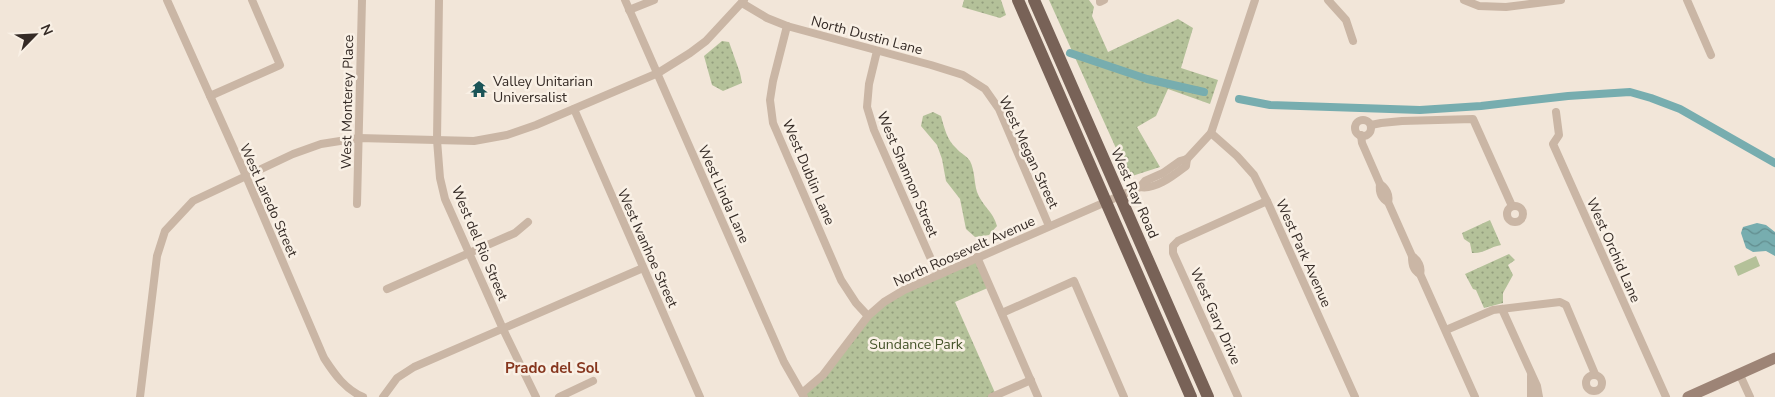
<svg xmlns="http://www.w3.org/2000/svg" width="1775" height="397" font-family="'Nunito Sans',sans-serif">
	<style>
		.grass { fill: #b4c199 }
		.park { fill: url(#park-dots) }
		.water { fill: url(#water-waves) }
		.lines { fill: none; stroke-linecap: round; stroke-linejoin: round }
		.canal { stroke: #77adaf; stroke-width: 8 }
		.street { stroke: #cab6a5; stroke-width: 8 }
		.secondary { stroke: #9d8476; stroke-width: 11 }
		.primary { stroke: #786257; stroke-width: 12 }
		.labels { text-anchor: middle; stroke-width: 5; stroke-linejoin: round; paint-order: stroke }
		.street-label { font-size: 14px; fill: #352b26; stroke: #f9f0e5 }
		.poi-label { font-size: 14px; fill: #352b26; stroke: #f9f0e5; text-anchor: start }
		.park-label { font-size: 14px; fill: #45542a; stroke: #f9f0e5 }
		.neighbourhood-label { font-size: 15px; font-weight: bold; fill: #86361e; stroke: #f9f0e5 }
	</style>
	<defs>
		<pattern id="park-dots" width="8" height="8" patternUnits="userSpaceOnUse" patternTransform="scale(1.25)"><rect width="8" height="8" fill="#b4c199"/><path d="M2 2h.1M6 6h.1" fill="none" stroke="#939d7d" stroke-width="1.8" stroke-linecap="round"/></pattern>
		<pattern id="water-waves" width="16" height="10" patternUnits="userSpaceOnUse" patternTransform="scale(1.25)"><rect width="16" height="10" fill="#77adaf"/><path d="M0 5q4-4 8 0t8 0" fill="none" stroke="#628d8e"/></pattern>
	</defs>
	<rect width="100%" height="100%" fill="#f2e6d9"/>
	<path class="grass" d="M1756 256 1760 266 1738 276 1734 266Z"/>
	<g class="park">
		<path d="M964 0H1001L1006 15 1000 18 962 7Z"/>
		<path d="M1049 0H1089L1094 7 1092 16 1108 52 1178 19 1193 28 1181 68 1218 80 1210 104 1168 89 1156 116 1137 127 1160 167 1129 177 1123 173 1124 166Z"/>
		<path d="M722 41 729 42 740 73 742 83 723 91 712 85 704 56Z"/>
		<path d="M933 112 941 116C944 127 947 140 956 148 960 153 967 156 970 161 975 171 974 182 977 192 982 206 993 211 997 226L989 235 975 237 966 229 960 199 946 181 942 159 937 145 921 126 923 116Z"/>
		<path d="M1490 220 1501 245C1489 247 1484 254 1472 253L1470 243 1464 239 1462 233Z"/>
		<path d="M1509 254 1515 260 1508 265 1513 275 1503 293V303L1484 308 1476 290 1473 289 1465 274Z"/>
		<path d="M977 257 990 287 955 302 996 395 992 397H804L802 393 823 375 884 302Z"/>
	</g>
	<path class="water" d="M1757 223 1766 225 1775 232V256L1766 251 1753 252 1746 248 1741 233 1743 227Z"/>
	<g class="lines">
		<g class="canal">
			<path d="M1070 53 1147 79 1204 92"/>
			<path d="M1239 99 1270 105 1420 110 1481 106 1568 96 1630 92 1651 98 1680 109 1775 163"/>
		</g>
		<g class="street">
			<path d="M167 0 246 176 324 358C335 375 345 389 363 397"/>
			<path d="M439 0 437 140 440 178 445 199 503 329 536 397"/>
			<path d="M625 0 784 362 804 397"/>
			<path d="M1100 0V2L1104 0"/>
			<path d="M1328 0 1346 20 1353 41"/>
			<path d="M1464 0 1479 6 1506 7 1561 0"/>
			<path d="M1687 0 1711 55"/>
			<path d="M742 3 767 18 787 26 931 65 963 75 985 89 999 109 1049 226"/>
			<path d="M629 10 654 0"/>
			<path d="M787 26 773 81 770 100 773 123 841 280 856 303 868 316"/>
			<path d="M877 51 869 84 867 107 874 130 938 275"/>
			<path d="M210 96 280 65 252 0"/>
			<path d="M574 109 700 397"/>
			<path d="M1556 112 1559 135 1553 144 1666 397"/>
			<circle cx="1363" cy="128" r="8"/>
			<path d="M1371 125 1381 123 1402 121 1473 119 1512 206"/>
			<path d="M1211 133 1237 156 1254 175 1267 201 1355 397"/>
			<path d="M1361 135 1362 143 1380 184C1379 192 1381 198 1388 202"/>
			<path d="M1380 184C1386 188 1390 195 1388 202L1412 256C1412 264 1413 270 1420 274"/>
			<path d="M1140 187C1156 190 1174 175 1186 166L1187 159"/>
			<path d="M357 204 362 0"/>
			<circle cx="1515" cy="214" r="8"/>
			<path d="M1412 256C1418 260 1422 267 1420 274L1475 397"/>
			<path d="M977 257 1038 397"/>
			<path d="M387 289 515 233 528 222"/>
			<path d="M1502 309 1537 386 1539 397"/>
			<path d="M1002 313 1074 281 1124 397"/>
			<path d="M1446 330 1493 310 1560 302 1566 305 1595 374"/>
			<path d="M1739 373 1750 397"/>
			<circle cx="1594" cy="383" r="8"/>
			<path d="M1531 376V397"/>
			<path d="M802 393 823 375 868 316 884 302 904 290 1140 187 1145 181 1163 173 1180 161 1187 159 1211 133 1255 0"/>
			<path d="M140 397 157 256 165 231 193 201 293 154 321 144 359 138 474 141 507 135 536 125 658 73 690 53 706 41 744 0"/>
			<path d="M383 397 397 378 414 367 643 268"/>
			<path d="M559 397 593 381"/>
			<path d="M992 397 1031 380"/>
			<path d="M1238 397 1173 253V246L1178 241 1267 201"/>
		</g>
		<path class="secondary" d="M1688 397 1775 358"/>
		<g class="primary">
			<path d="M1018 0 1191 397"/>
			<path d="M1034 0 1208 397"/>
		</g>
	</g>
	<defs>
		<g id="temple-bare" transform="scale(1.35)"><path d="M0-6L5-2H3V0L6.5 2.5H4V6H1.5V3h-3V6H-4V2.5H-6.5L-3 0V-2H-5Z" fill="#1b5457" stroke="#f9f0e5" stroke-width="2.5" paint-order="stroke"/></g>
	</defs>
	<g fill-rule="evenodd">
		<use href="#temple-bare" x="479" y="89"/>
	</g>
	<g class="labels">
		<g class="street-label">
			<text transform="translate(867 35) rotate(15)" y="5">North Dustin Lane</text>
			<text transform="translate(347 102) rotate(-89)" y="5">West Monterey Place</text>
			<text transform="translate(1029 152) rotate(65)" y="5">West Megan Street</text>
			<text transform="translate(809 172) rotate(67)" y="5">West Dublin Lane</text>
			<text transform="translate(908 174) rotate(67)" y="5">West Shannon Street</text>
			<text transform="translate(1135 193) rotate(66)" y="5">West Ray Road</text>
			<text transform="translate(724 194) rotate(66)" y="5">West Linda Lane</text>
			<text transform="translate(269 200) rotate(66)" y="5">West Laredo Street</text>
			<text transform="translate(480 243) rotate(67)" y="5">West del Rio Street</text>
			<text transform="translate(648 248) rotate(66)" y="5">West Ivanhoe Street</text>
			<text transform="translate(1614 250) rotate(66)" y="5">West Orchid Lane</text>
			<text transform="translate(964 251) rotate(-24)" y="5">North Roosevelt Avenue</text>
			<text transform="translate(1304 253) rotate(66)" y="5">West Park Avenue</text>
			<text transform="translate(1216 316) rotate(66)" y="5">West Gary Drive</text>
		</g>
		<g class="poi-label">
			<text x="493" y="86">Valley Unitarian<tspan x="493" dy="16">Universalist</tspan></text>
		</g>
		<g class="park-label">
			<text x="916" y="349">Sundance Park</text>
		</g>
		<g class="neighbourhood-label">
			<text x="552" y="373">Prado del Sol</text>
		</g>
	</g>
	<g transform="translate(35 35) rotate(66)" stroke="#f9f0e5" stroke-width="4" paint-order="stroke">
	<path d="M0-4L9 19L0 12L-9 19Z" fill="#352b26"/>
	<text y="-8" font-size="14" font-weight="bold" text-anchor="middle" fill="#352b26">N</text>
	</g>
</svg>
